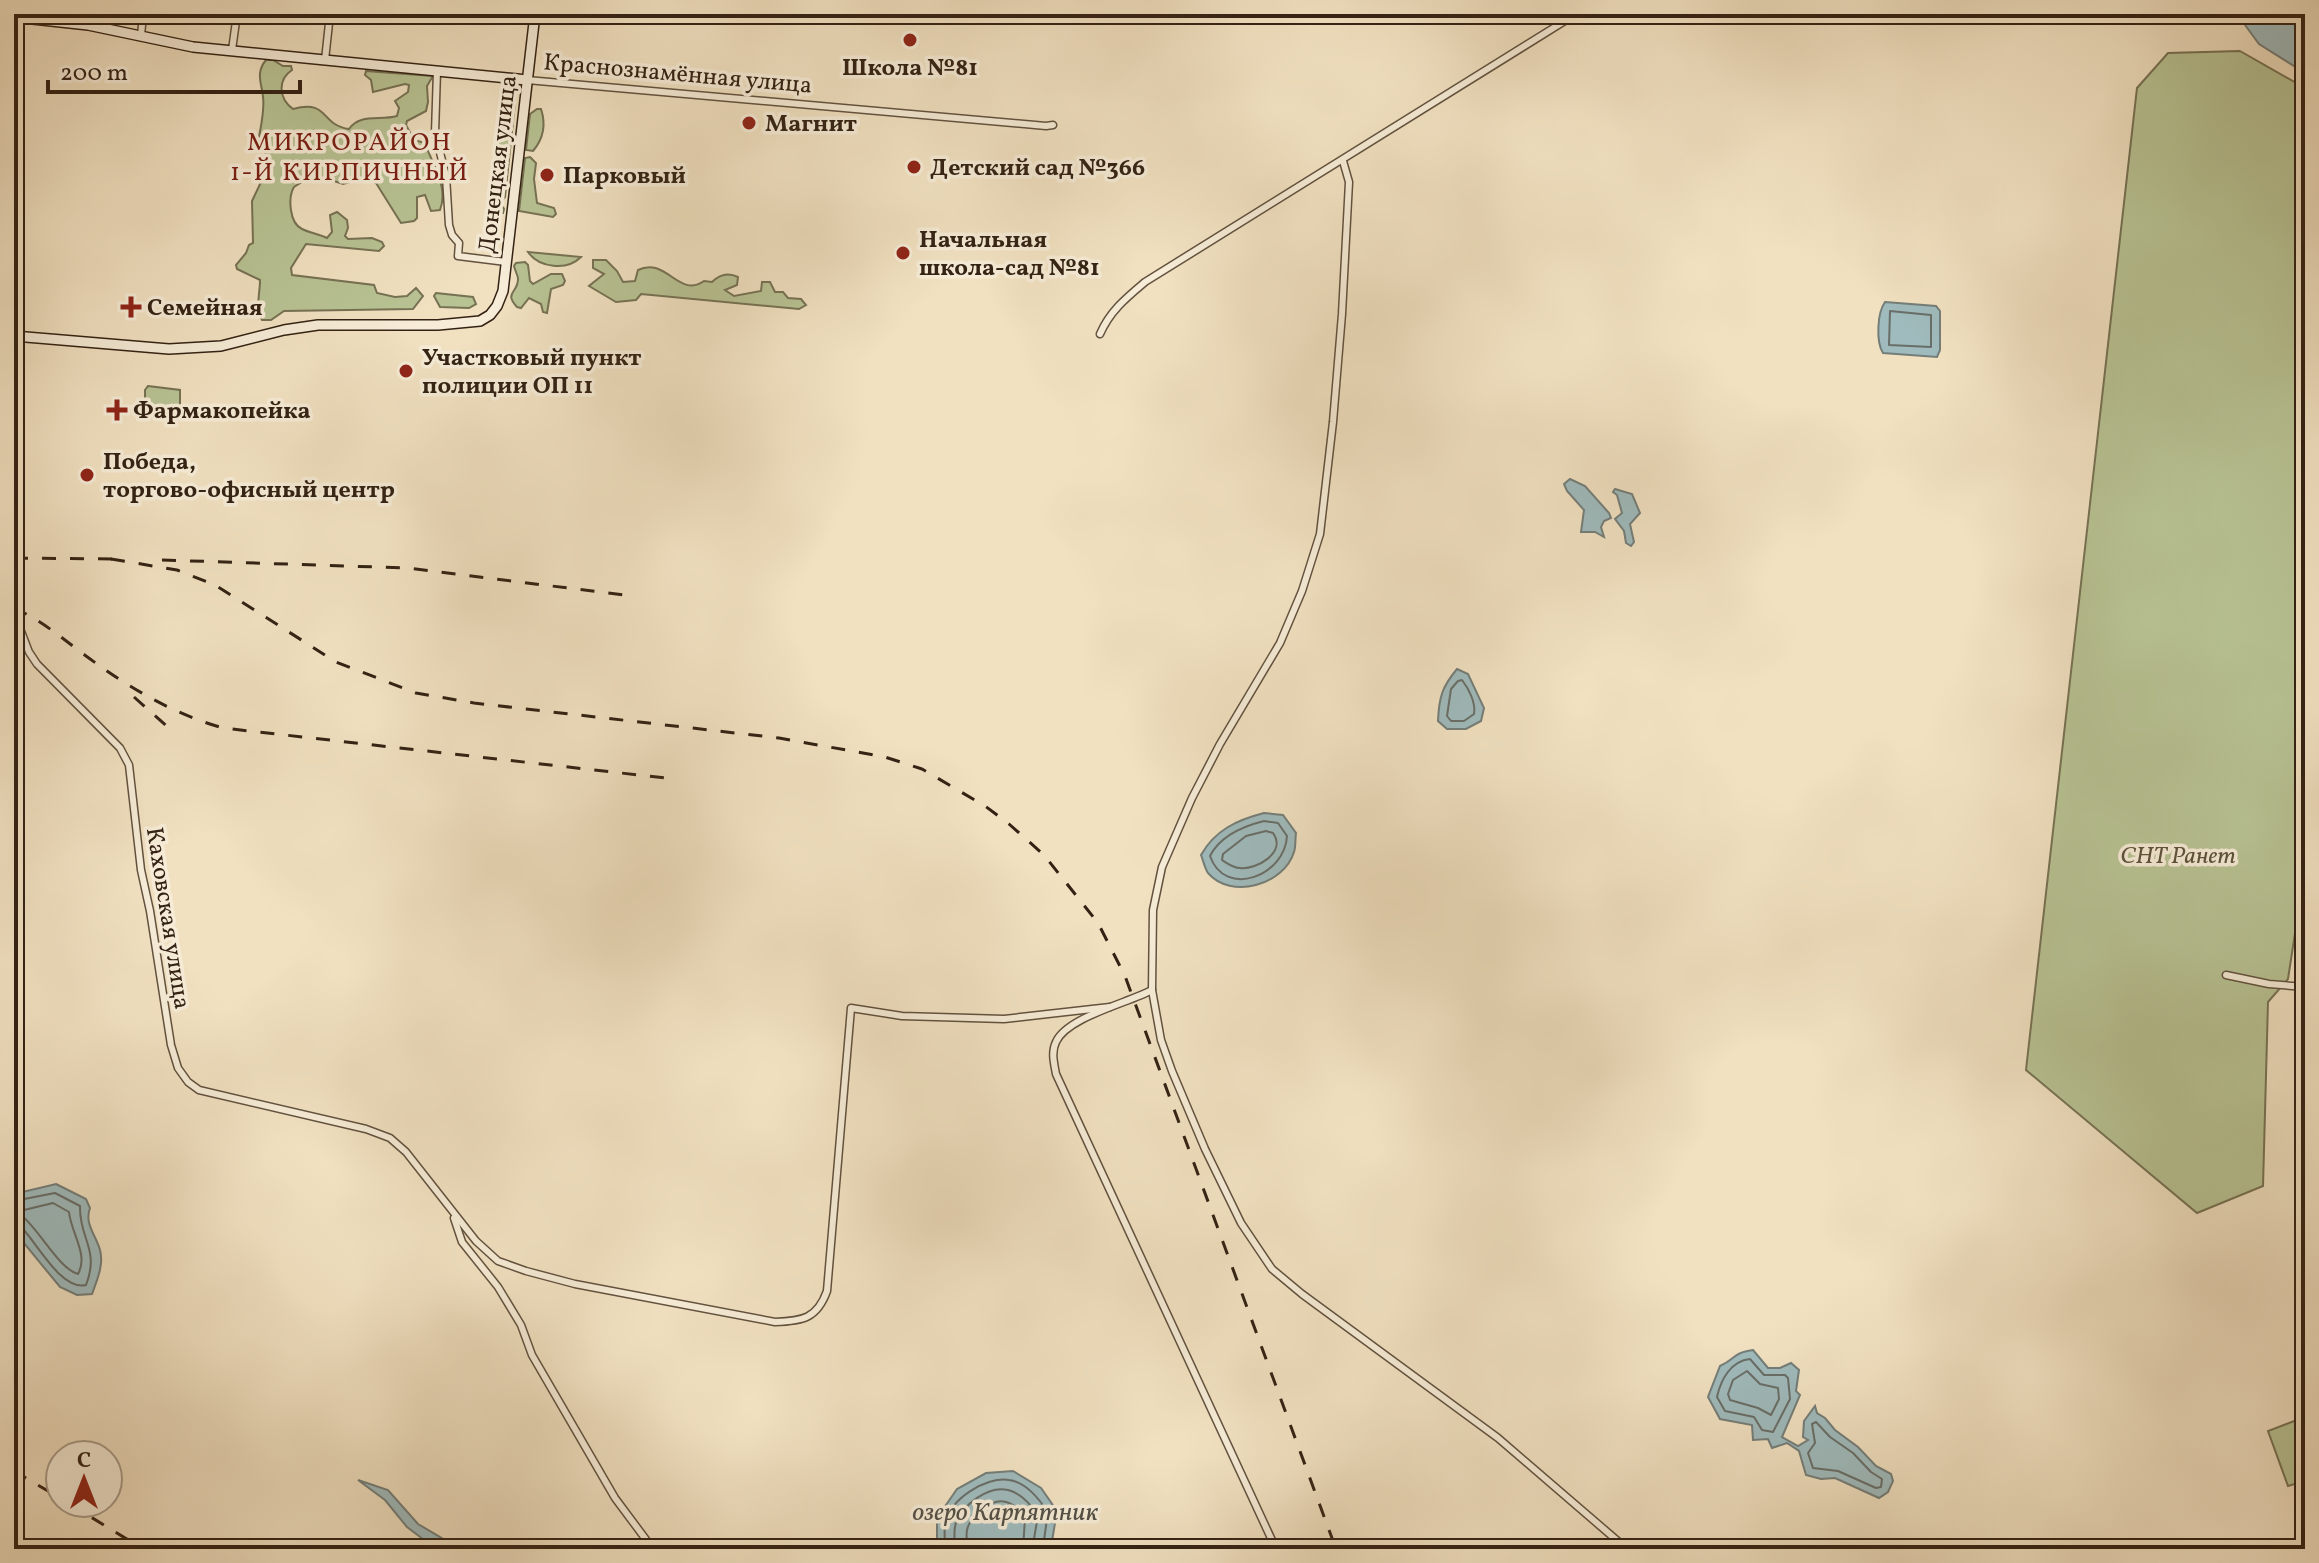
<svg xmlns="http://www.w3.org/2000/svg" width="2319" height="1563" font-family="Vollkorn,serif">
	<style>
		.green { fill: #b8c394; stroke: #767254; stroke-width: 2 }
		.water { fill: #9fbbbd; stroke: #747e79; stroke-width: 2 }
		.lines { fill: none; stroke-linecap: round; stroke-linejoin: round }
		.shore { stroke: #696e68; stroke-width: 2 }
		.street-casing { stroke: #62523f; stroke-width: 9 }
		.secondary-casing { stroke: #332214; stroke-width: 12 }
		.street { stroke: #f6ecd7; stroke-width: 6 }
		.secondary { stroke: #f6ecd7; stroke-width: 9 }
		.rail { stroke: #332214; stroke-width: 3; stroke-dasharray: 14 14; stroke-linecap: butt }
		.poi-dot { fill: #8f2418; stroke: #f6ecd7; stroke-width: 3 }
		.labels { text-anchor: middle; stroke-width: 7; stroke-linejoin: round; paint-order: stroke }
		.poi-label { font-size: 24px; font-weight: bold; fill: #332214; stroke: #f6ecd7; text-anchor: start }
		.street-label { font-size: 24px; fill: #332214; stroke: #f6ecd7 }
		.park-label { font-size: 24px; font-style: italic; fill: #5b523a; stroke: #f6ecd7 }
		.neighbourhood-label { font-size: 26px; letter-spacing: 2px; fill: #7a1f14; stroke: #f6ecd7 }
		.water-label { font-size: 26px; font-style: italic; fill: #535047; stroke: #f6ecd7 }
	</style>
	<rect width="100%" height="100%" fill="#f1e1c1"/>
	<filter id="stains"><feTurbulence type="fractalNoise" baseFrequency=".0025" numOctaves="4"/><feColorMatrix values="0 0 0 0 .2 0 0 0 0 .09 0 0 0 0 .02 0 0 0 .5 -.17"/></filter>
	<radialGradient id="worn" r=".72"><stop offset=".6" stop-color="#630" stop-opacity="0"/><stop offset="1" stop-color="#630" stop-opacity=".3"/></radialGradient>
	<g class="green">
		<path d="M2240 51 2305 88V868L2288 979 2268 1002 2263 1186 2197 1213 2026 1070 2137 88 2168 53Z"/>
		<path d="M266 60H273L283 66H291L292 70C277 80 279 99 293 109 329 99 320 125 349 129 360 113 380 121 397 116L399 108 395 101 408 92 409 85 405 84 373 92 371 80 365 75 366 71 433 76 427 86 428 102 426 111 407 121 406 125 414 140 425 143C432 164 449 187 440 210L431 211 425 195 417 197V218L414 221 401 223 376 183 364 178 343 184 331 180H305L294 187C288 197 289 223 302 229 310 233 319 234 327 238L332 232 330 215 337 212 347 220 348 228 345 236 348 239 372 238 382 242 384 246 379 251 306 244 291 268 292 275 374 285 377 293 395 297 407 296 416 288 423 296 413 309 284 311 271 320H262C255 307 260 294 260 280L237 269 236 265 246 253 249 245 253 243 252 201 261 182 259 169 268 157 258 143C260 129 265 112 263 97 262 84 255 73 266 60Z"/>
		<path d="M507 92 515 98V103L505 197 500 202 504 209 503 213 494 214 492 210 504 95Z"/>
		<path d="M537 109H541C546 124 544 138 533 151L526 150 530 114Z"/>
		<path d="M530 157 536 163 534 179 537 203 554 208 556 214 553 217 519 211 525 158Z"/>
		<path d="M528 252 581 257C567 271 539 268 528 252Z"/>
		<path d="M593 260H606L617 271 623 282 635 281 638 270C666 256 679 299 704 281L712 282C719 275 728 272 738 277L737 285 725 290 734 296 761 291 762 282H770L775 292H783L788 298 801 299 806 305 799 309 641 294 636 300 616 302 589 286 604 274 593 268Z"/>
		<path d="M525 262 528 265 530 281 533 284 551 274H562L565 281 563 285 551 289 547 313 543 312 541 304 529 298 521 308 517 307C503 292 519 293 518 278 517 274 515 270 514 266L516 263Z"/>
		<path d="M436 293 473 297 476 304 469 308 440 307 434 296Z"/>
		<path d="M148 386 180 390V409L176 411 145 408V390Z"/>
		<path d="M2305 1417V1481L2288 1486 2268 1431Z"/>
	</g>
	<g class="water">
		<path d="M2237 14H2305V73L2259 44Z"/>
		<path d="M1885 302 1936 306 1940 311V350L1937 357 1883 353C1876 342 1877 313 1885 302Z"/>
		<path d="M1570 479 1585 486 1609 513 1611 518 1604 521 1601 527 1604 537 1595 532H1581L1584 510 1567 491 1564 484Z"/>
		<path d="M1615 489 1632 494 1640 513 1630 524 1634 542 1631 546 1626 543 1624 531 1615 519 1622 513 1617 495 1613 492Z"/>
		<path d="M1457 669 1468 674 1484 708 1481 721 1466 729H1447L1438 721C1439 697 1442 687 1457 669Z"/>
		<path d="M1264 813 1283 815 1296 833C1295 839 1296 847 1294 852 1284 885 1231 900 1208 873 1205 869 1203 860 1201 855 1215 830 1237 820 1264 813Z"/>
		<path d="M56 1184 86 1199 90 1208C84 1224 96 1235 100 1250 104 1265 97 1280 92 1294L77 1295 60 1287 14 1231V1194Z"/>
		<path d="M1753 1350 1768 1368H1780L1791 1363 1799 1370 1796 1391 1800 1395 1782 1437 1798 1446 1808 1440 1803 1437 1804 1421 1815 1406 1817 1413 1825 1418 1835 1430 1858 1447 1876 1466 1891 1474 1893 1481 1888 1492 1879 1498 1835 1478 1821 1479 1806 1475 1799 1451 1787 1443 1772 1448 1768 1439 1753 1440 1752 1425 1720 1419 1708 1397 1720 1366C1736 1359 1732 1353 1753 1350Z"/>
		<path d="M1013 1471 1041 1488 1057 1511 1052 1541 1054 1549H937V1518L957 1489 986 1473Z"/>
		<path d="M358 1480 388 1490 418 1524 452 1544 470 1549H438L432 1546 407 1527 385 1500Z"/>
	</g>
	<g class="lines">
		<g class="shore">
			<path d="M1890 311 1931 315V347L1889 345Z"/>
			<path d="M1462 680C1469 689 1476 703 1474 714L1464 721H1451L1447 716 1451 689 1458 681Z"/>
			<path d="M1264 821 1278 823 1287 836C1285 876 1225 899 1210 856 1220 836 1244 826 1264 821Z"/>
			<path d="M1266 831 1273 833C1287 852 1257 870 1240 868 1233 868 1228 864 1222 860L1223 854 1246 836Z"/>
			<path d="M14 1201 55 1193 80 1206C79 1239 100 1249 86 1285 62 1291 38 1245 23 1229L14 1226"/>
			<path d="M53 1203 69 1212C71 1233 89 1255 78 1274 59 1269 39 1229 21 1215L24 1210Z"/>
			<path d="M1750 1359 1764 1375H1785L1788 1378 1790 1399 1773 1432 1762 1430 1754 1417 1725 1411 1717 1397C1721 1379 1731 1361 1750 1359Z"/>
			<path d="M1747 1371 1760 1384 1778 1388 1779 1399 1771 1415 1758 1408 1730 1400 1728 1394 1733 1380Z"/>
			<path d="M1816 1422 1830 1437 1853 1453 1871 1472 1882 1479 1881 1487 1876 1488 1838 1471 1813 1468 1808 1453 1815 1443 1812 1424Z"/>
			<path d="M945 1549C945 1541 944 1531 945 1523 949 1500 986 1476 1009 1480 1026 1482 1039 1499 1048 1512L1044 1540 1046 1549"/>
			<path d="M955 1549C955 1541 953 1530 956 1523 963 1505 988 1485 1008 1490 1021 1493 1031 1505 1038 1515L1034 1539 1035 1549"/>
			<path d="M967 1549C967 1543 966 1535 967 1530 970 1516 991 1498 1006 1502 1014 1504 1021 1512 1025 1518L1023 1549"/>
		</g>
		<g class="street-casing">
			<g id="street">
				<path d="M141 36 143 14"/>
				<path d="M232 50 237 14"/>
				<path d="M325 60 330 14"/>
				<path d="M437 71 435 133 446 176 449 225 452 235 459 243 458 256 506 262"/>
				<path d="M527 80 1046 126 1053 125"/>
				<path d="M1100 334C1110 311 1126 298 1145 282L1576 14"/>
				<path d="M14 613 29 652 37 664 120 748 129 765 141 870 150 911 171 1045 178 1068 188 1082 199 1090 366 1129 390 1138 406 1152 476 1241 498 1261 526 1271 575 1284 775 1322C802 1321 817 1319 827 1291L851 1008 902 1016 1004 1019 1110 1007"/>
				<path d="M2226 975 2269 984 2305 987"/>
				<path d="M1152 990 1161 1040 1172 1071 1205 1149 1241 1223 1272 1269 1302 1294 1498 1438 1627 1549"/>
				<path d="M454 1218 462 1242 498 1287 521 1325 532 1355 615 1498 653 1549"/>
				<path d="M1276 1549 1056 1074C1054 1063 1051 1052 1056 1042 1067 1017 1128 1003 1152 990L1153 910 1162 867 1192 798 1220 744 1280 643 1302 591 1320 534 1333 422 1342 314 1349 182 1343 161"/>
			</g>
		</g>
		<g class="secondary-casing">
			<g id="secondary">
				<path d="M14 17 88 25 193 47 527 80"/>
				<path d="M14 336 169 349 221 346 284 330 318 325H438L480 321 490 315 497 306 503 291 535 14"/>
			</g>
		</g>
		<use href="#street" class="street"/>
		<use href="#secondary" class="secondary"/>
		<g class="rail">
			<path d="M14 558 122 559"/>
			<path d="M111 559 177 570 215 585 336 662 416 693 474 703 779 738 885 757 922 769 985 806 1009 824 1044 855 1098 923 1125 976 1336 1549"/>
			<path d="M162 560 407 568 624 595"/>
			<path d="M14 608C41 620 62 638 86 656 128 687 173 714 223 728L674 779"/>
			<path d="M134 697 170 729"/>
			<path d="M14 1471 60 1498"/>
			<path d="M68 1503 143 1549"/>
		</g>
	</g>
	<g class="poi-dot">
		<circle cx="910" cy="40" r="8"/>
		<circle cx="749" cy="123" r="8"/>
		<circle cx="914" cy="167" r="8"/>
		<circle cx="547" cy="175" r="8"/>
		<circle cx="903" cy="253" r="8"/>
		<path d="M127 295h8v8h8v8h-8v8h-8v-8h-8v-8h8z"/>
		<circle cx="406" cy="371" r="8"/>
		<path d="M113 398h8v8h8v8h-8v8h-8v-8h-8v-8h8z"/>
		<circle cx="87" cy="475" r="8"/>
	</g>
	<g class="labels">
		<g class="poi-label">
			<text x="910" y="75" text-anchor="middle">Школа №81</text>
			<text x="765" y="131">Магнит</text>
			<text x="930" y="175">Детский сад №366</text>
			<text x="563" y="183">Парковый</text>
			<text x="919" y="247">Начальная<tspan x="919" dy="28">школа-сад №81</tspan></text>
			<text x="147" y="315">Семейная</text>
			<text x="422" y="365">Участковый пункт<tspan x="422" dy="28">полиции ОП 11</tspan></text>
			<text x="133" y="418">Фармакопейка</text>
			<text x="103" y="469">Победа,<tspan x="103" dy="28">торгово-офисный центр</tspan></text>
		</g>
		<g class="street-label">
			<text transform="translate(678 73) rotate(5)" y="8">Краснознамённая улица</text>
			<text transform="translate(497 164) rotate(-83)" y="8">Донецкая улица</text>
			<text transform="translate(169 918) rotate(81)" y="8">Каховская улица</text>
		</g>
		<g class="park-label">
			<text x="2178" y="863">СНТ Ранет</text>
		</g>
		<g class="neighbourhood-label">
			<text x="350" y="150">МИКРОРАЙОН<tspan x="350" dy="30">1-Й КИРПИЧНЫЙ</tspan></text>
		</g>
		<g class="water-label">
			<text x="1005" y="1520">озеро Карпятник</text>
		</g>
	</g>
	<rect width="2319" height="1563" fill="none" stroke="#f1e1c1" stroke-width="48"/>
	<rect x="16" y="16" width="2287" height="1531" fill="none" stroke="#332214" stroke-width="4"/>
	<rect x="24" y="24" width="2271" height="1515" fill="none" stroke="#332214" stroke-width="2"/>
	<g transform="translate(84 1479)"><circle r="38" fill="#f6ecd7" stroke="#a89b89" stroke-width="2"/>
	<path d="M0-6L14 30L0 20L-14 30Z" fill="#8f2418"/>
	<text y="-12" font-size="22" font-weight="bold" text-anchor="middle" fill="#332214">С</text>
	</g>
	<path d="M48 80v12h252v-12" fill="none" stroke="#332214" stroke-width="4"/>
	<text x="60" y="80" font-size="24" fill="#332214" stroke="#f6ecd7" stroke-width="6" paint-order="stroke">200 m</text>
	<rect width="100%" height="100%" filter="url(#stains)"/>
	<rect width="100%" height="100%" fill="url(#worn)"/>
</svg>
